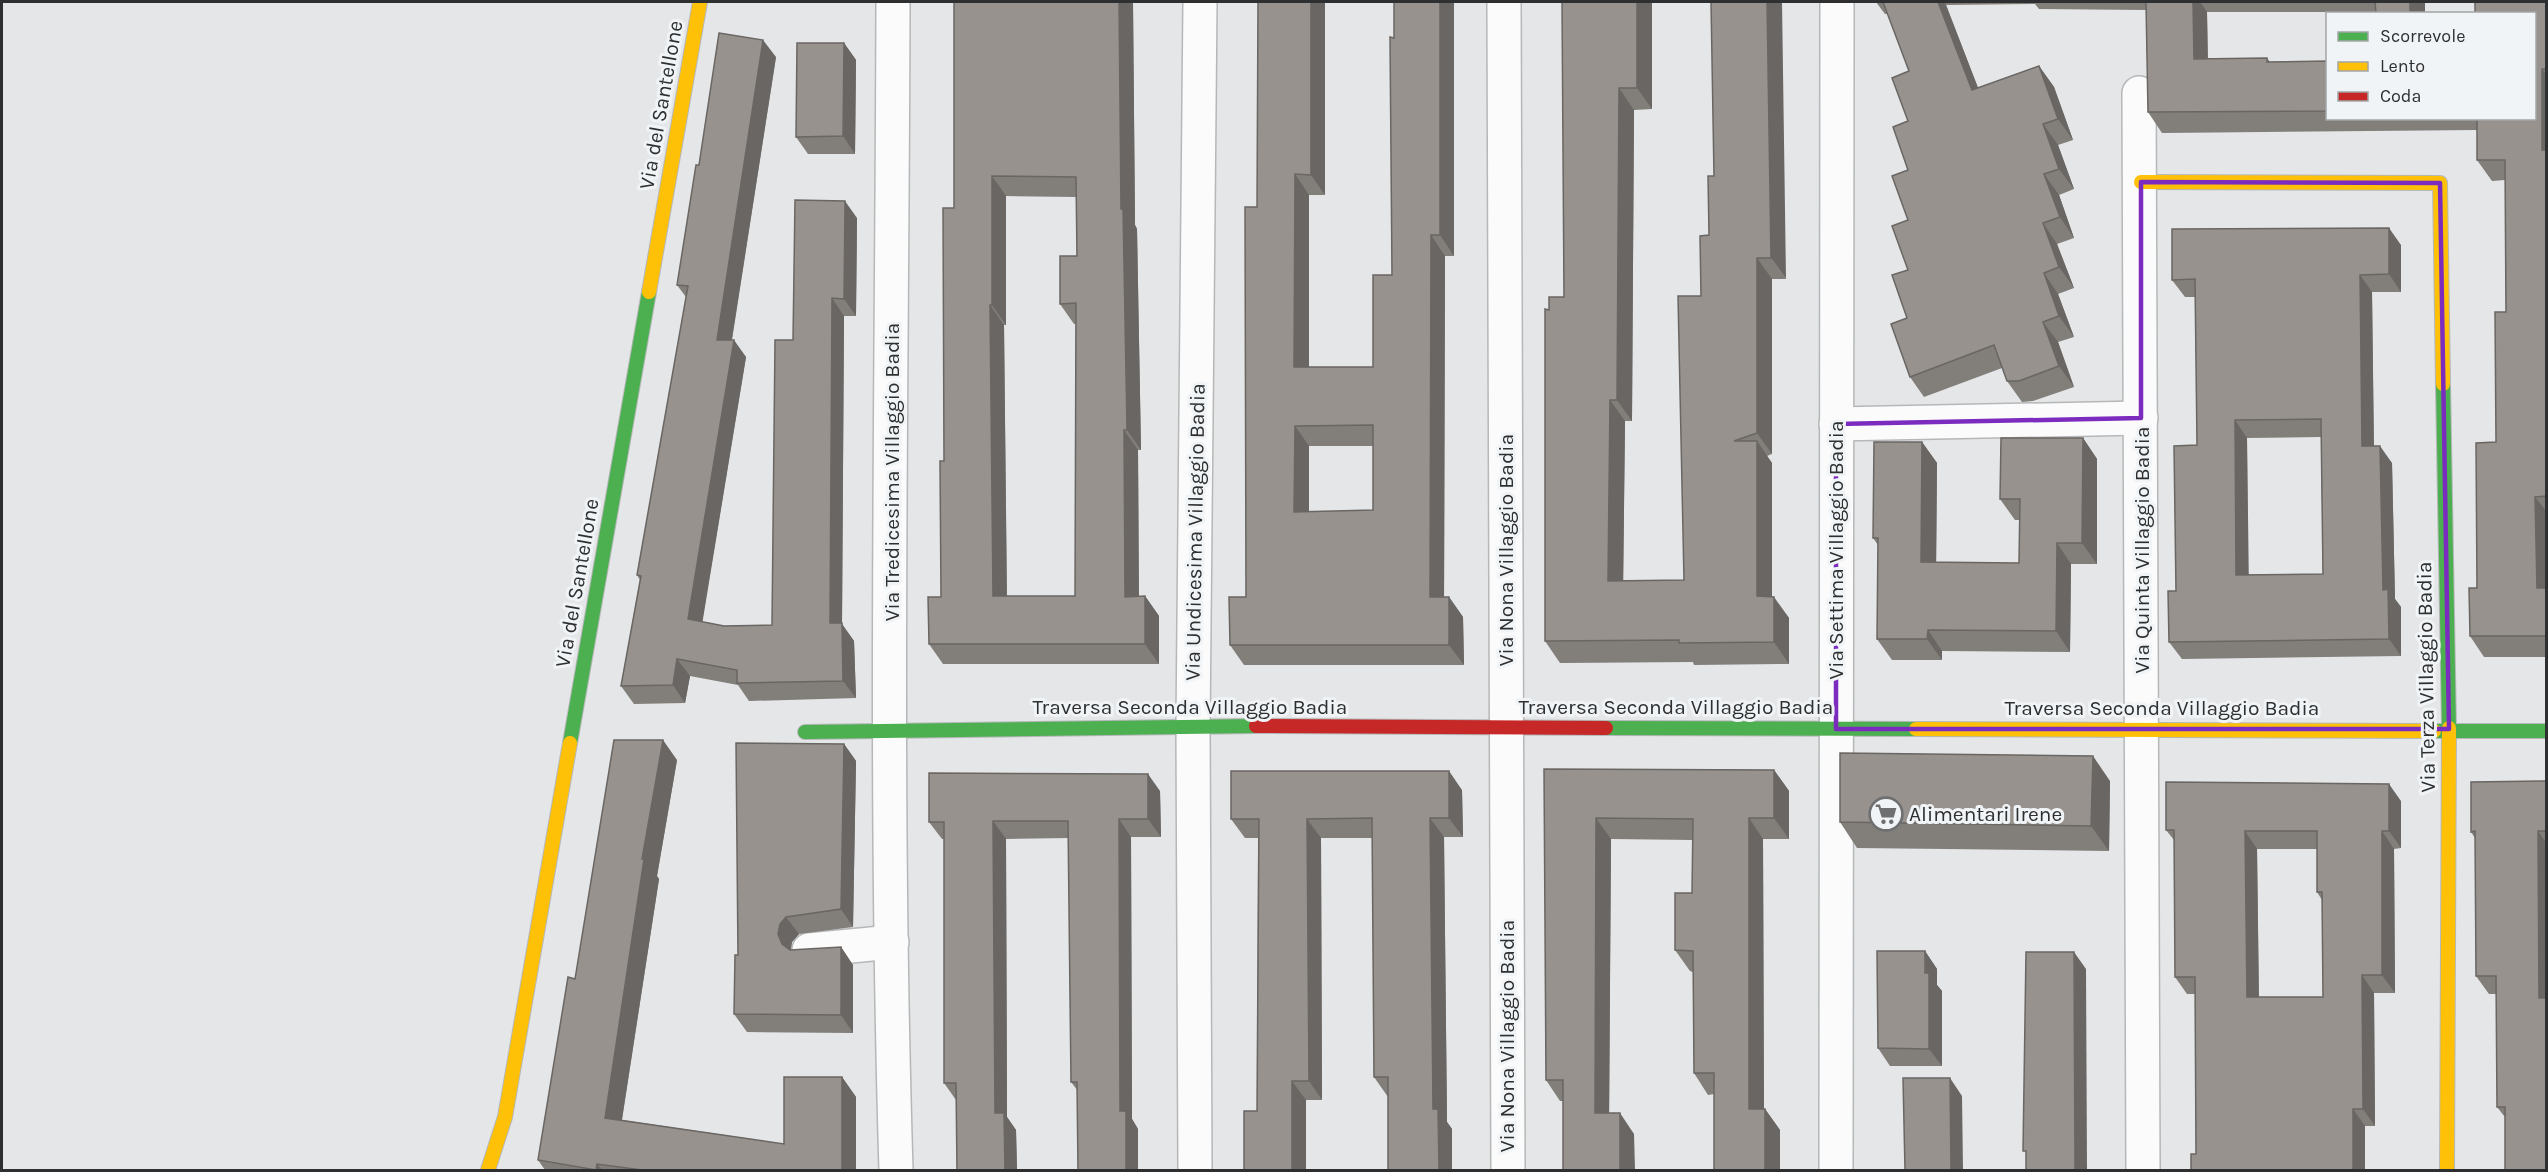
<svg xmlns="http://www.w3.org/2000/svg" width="2548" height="1172" font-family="Karla,sans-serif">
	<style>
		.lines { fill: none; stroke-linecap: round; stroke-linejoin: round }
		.street-casing { stroke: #b5b7b8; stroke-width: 36 }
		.fast-casing { stroke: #b5b7b8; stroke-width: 16 }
		.slow-casing { stroke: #b5b7b8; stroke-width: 16 }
		.jam-casing { stroke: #b5b7b8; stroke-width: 16 }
		.street { stroke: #fbfbfc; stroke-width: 33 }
		.fast { stroke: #4caf50; stroke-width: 14 }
		.slow { stroke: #ffc107; stroke-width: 14 }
		.jam { stroke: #c62828; stroke-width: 14 }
		.wall { fill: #827e79; fill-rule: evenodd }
		.shaded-wall { fill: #6a6663 }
		.building { fill: #97928d; stroke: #6a6663; stroke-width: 1.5; fill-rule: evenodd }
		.marked { fill: none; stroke: #7b2cbf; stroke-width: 4.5; stroke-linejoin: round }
		.labels { text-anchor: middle; stroke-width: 6; stroke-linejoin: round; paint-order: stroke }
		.street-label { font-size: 21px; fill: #2e2f30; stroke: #f1f4f6 }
		.poi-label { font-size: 21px; fill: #2e2f30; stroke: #f1f4f6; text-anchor: start }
	</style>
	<rect width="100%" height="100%" fill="#e4e6e8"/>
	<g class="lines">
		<g class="street-casing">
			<g id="street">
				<path d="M893 2C892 391 884 781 896 1170"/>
				<path d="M1504 2 1508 1170"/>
				<path d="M2139 93 2143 1170"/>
				<path d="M1836 424 2141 418"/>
				<path d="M809 950 892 942"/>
				<path d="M1195 1170 1193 726 1200 2"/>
				<path d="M1836 1170 1837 2"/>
			</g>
		</g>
		<g class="fast-casing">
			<g id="fast">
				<path d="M2443 384 2449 728"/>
				<path d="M1606 728 1916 729"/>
				<path d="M2434 731H2546"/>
				<path d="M805 732 1256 726"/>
				<path d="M570 743 649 292"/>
			</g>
		</g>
		<g class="slow-casing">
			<g id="slow">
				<path d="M2141 182 2440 183 2443 384"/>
				<path d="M649 292 700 2"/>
				<path d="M1916 729 2434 731"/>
				<path d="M488 1170 505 1117 570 743"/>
				<path d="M2447 1170 2449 728"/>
			</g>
		</g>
		<g class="jam-casing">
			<path id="jam" d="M1256 726 1606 728"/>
		</g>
		<use href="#street" class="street"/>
		<use href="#fast" class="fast"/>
		<use href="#slow" class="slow"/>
		<use href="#jam" class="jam"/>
	</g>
	<g class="wall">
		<path d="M954 2H1133L1135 225 1137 229 1141 450H1138L1139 596H1145L1159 616V664H943L929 644 941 597 944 461 954 208ZM1006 196 1076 197 1077 256 1060 304 1074 324H1076L1075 596H1007L1004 325H1006Z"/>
		<path d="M1258 2 1325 195H1309V367H1373L1392 275 1390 37 1454 256H1445L1444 597H1449L1463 617 1464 665H1244L1230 645 1246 597 1257 207ZM1309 446H1373V510L1309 512Z"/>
		<path d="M1562 2H1652V109L1634 110 1632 421H1625L1623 580H1684L1701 296 1709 235 1714 176 1786 279H1772V454L1767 456 1772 463V597L1789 618V664L1694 665 1693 662 1560 663 1545 641 1549 310 1564 297Z"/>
		<path d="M1876 2H2425V14H2376V12H2207L2208 59 2267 58 2270 62 2328 61V118H2535L2547 2V657H2484L2470 636 2496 442 2506 312 2505 180 2492 181 2477 160V130L2162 133 2148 112 2146 10 2039 9 2035 4 1946 5 1978 88 2039 66 2054 87 2073 140 2058 145 2074 189 2059 195 2074 238 2057 244 2074 288 2058 294 2074 337 2058 342 2074 387 2033 401 2022 402 2007 381 2002 368 1924 397 1910 377 1907 318 1909 71 1888 14H1885Z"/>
		<path d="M844 43 856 60 855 154H808L796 137Z"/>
		<path d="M776 57 732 340 746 357 702 622 724 626 772 625 793 340 857 218 856 316H844L842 624 854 641 856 698 749 701 738 685 690 676 685 703 634 704 621 686 640 580 637 575 686 297 677 285 699 165Z"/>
		<path d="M2401 245V292H2372L2374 446 2392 463 2395 599 2401 607V656L2182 659 2169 642 2176 591 2197 445 2195 297H2185L2172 280ZM2321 437 2323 574 2248 575 2247 438Z"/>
		<path d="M2083 438 2097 459V564H2071L2070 652 1942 651V660H1892L1877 639 1878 545 1873 538 1922 442 1937 463 1936 562 2019 563V520H2015L2000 499Z"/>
		<path d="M844 744 856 761 853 927 799 934 792 942 791 950 841 947 853 965V1033L747 1032 734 1014 738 955Z"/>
		<path d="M677 760 657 876 659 879 622 1120 784 1144 842 1077 856 1097V1170H545L538 1160 575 979Z"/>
		<path d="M1544 769 1774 770 1789 791V839H1763L1764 1109H1765L1780 1130V1170H1714V1094L1708 1095 1694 1073 1693 972 1690 971 1675 950 1692 893 1693 840 1611 839 1609 1113 1634 1134 1563 1101H1560L1546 1080Z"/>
		<path d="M2110 781 2109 851 1857 848 1840 822Z"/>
		<path d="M2547 781V1170L2497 1107V994H2489L2476 976 2475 838 2471 832Z"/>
		<path d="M1462 790 1463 837H1444L1447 1122 1452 1129V1170H1388V1097L1374 1077 1372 838H1321L1322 1100H1306V1170H1244L1257 1111 1258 838H1245L1231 819Z"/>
		<path d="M1160 791 1161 837H1131L1132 1119 1138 1129 1078 1091 1071 1082 1069 838 1006 839 1007 1117 1016 1130 1017 1170H957L956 1100 944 1083V839H942L929 822Z"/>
		<path d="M2401 801V848L2394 849 2395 993H2374L2375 1126H2365V1170H2191L2196 1154 2195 994H2187L2175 977 2174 840 2166 830ZM2257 849H2317V892L2322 900 2323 997H2259Z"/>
		<path d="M1925 951 1937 969V985L1942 991V1066H1890L1878 1048Z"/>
	</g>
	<g class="shaded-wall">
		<path d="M1119 2H1133L1135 225 1137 229 1141 450 1127 430 1121 209Z"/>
		<path d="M1311 2H1325V195L1311 175Z"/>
		<path d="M1440 2H1454V256L1440 235Z"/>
		<path d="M1637 2H1652V109L1637 88Z"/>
		<path d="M1767 2H1782L1786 279 1771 258Z"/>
		<path d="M1938 2H1944L1946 5 1987 111 1972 90Z"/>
		<path d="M2193 2H2200L2207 12 2208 80 2194 59Z"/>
		<rect x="2410" y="2" width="15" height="12"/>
		<path d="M763 40 776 57 729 357 717 340Z"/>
		<path d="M844 43 856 60 855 154 843 136Z"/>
		<path d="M2039 66 2054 87 2073 140 2058 119Z"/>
		<path d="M2542 69 2547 76V156L2542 150Z"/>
		<path d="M1619 88 1634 110 1632 421 1617 400Z"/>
		<path d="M2043 124 2058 145 2074 189 2059 169Z"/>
		<path d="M1295 174 1309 195V388L1294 367Z"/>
		<path d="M2044 174 2059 195 2074 238 2060 217Z"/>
		<path d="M992 176 1006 196V325L992 305Z"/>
		<path d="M845 201 857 218 856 316 844 299Z"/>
		<path d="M2043 223 2057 244 2074 288 2059 267Z"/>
		<path d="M2389 228 2401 245V292L2389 274Z"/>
		<path d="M1431 235 1445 256 1444 617 1430 597Z"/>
		<path d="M1757 258 1772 279V454L1757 433Z"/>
		<path d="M2044 273 2058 294 2074 337 2059 316Z"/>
		<path d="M2360 275 2372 292 2374 463 2362 446Z"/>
		<path d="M832 298 844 316 842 624 854 641 856 698 843 681 830 623Z"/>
		<path d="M990 305 1004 325 1007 616 993 596Z"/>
		<path d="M2043 322 2058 342 2074 387 2059 366Z"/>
		<path d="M734 340 746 357 700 637 688 619Z"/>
		<path d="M1610 400 1625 421 1623 602 1608 581Z"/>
		<path d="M2235 420 2247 438 2249 593 2236 575Z"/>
		<path d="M1295 426 1309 446V532L1294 512Z"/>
		<path d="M1124 430 1138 450 1139 616 1125 597Z"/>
		<path d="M2083 438 2097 459V564L2082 543Z"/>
		<path d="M1757 441 1772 463V618L1757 596Z"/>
		<path d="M1922 442 1937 463 1936 582 1921 562Z"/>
		<path d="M2380 446 2392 463 2395 599 2401 607V656L2389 639 2383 590Z"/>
		<path d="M2535 497 2547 512V602L2537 588Z"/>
		<path d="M2057 543 2071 564 2070 652 2056 631Z"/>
		<path d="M1145 596 1159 616V664L1145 644Z"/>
		<path d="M1449 597 1463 617 1464 665 1449 645Z"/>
		<path d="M1774 597 1789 618V664L1774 642Z"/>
		<path d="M1928 630 1942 651V660L1927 639Z"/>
		<path d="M677 659 690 676 685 703 673 685Z"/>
		<path d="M663 740 677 760 657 876 659 879 619 1138 605 1118 642 859Z"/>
		<path d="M844 744 856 761 853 927 841 909Z"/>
		<path d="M2093 756 2110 781 2109 851 2091 826Z"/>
		<path d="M1774 770 1789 791V839L1774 818Z"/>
		<path d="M1449 771 1462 790 1463 837 1449 818Z"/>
		<path d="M1148 774 1160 791 1161 837 1148 819Z"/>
		<path d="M2389 784 2401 801V848L2389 831Z"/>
		<path d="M1430 818 1444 837 1447 1122 1452 1129V1170H1439L1433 1109Z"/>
		<path d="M1596 818 1611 839 1609 1134 1595 1113Z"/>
		<path d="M1749 818 1763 839 1764 1130 1749 1109Z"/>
		<path d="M1119 819 1131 837 1132 1119 1138 1129V1170H1126L1120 1111Z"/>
		<path d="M1307 819 1321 838 1322 1100 1309 1081Z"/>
		<path d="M993 821 1006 839 1007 1117 1016 1130 1017 1170H1005L995 1113Z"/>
		<path d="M2245 831 2257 849 2259 1015 2247 997Z"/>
		<path d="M2382 831 2394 849 2395 993 2382 975Z"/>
		<path d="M2538 831 2547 844V1009L2539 998Z"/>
		<path d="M786 917 799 934 792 942 790 951 782 944 778 934 780 924Z"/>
		<path d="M841 947 853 965V1033L841 1015Z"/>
		<path d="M1925 951 1937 969V985L1942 991V1066L1929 1049Z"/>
		<path d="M2074 952 2086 969 2087 1170H2075Z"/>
		<path d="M2362 975 2374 993 2375 1126 2363 1109Z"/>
		<path d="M842 1077 856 1097V1170H842Z"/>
		<path d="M1950 1078 1962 1096 1963 1170H1951Z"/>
		<path d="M1292 1081 1306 1100V1170H1292Z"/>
		<path d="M1765 1109 1780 1130V1170H1765Z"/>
		<path d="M2353 1109 2365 1126V1170H2353Z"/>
		<path d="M1620 1113 1634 1134 1635 1170H1620Z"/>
		<path d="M597 1164 602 1170H596Z"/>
	</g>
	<g class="building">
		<path d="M954 2H1119L1121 209H1123L1127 430H1124L1125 597 1145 596V644H929L928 597H941L940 461H944L943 208H954ZM992 176 1076 177 1077 256H1060V304L1076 303 1075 596H993L990 305H992Z"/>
		<path d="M1258 2H1311V175L1295 174 1294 367H1373V275H1392L1390 37 1394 38V2H1440V235H1431L1430 597H1449V645H1230L1229 597H1246L1245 207H1257ZM1373 425V510L1294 512 1295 426Z"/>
		<path d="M1562 2H1637V88H1619L1617 400H1610L1608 581 1684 580 1678 296H1701L1700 236 1709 235 1708 176H1714L1711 2H1767L1771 258H1757V433L1734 441H1757V596L1774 597V642L1679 643V640L1545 641V309L1549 310V297H1564Z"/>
		<path d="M1883 2H1938L1972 90 2039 66 2058 119 2043 124 2059 169 2044 174 2060 217 2043 223 2059 267 2044 273 2059 316 2043 322 2059 366 2019 381H2007L1994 345 1910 377 1891 324 1907 318 1892 275 1908 270 1892 226 1908 220 1892 176 1908 170 1893 127 1908 121 1892 78 1909 71Z"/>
		<path d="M2146 2H2193L2194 59 2267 58V62L2328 61V111L2148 112Z"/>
		<path d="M2375 2H2410V14H2376Z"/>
		<path d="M2475 2H2547V69H2542V150H2547V496L2535 497 2537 588H2547V636H2470L2469 588H2477L2476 443 2496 442 2495 312H2506L2505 160H2477V118H2535V14H2475Z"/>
		<path d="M719 33 763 40 717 340H734L688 619 724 626 772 625 775 340H793L795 200 845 201 844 299 832 298 830 623H842L843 681 737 683V670L677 659 673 685 621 686 641 576 637 575 688 286 677 285 696 165H699Z"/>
		<path d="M797 43H844L843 136 796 137Z"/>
		<path d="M2389 228V274L2360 275 2362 446H2380L2383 590 2388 589 2389 639 2169 642 2168 591H2176L2174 446 2197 445 2195 279 2172 280V229ZM2321 419 2323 574 2236 575 2235 420Z"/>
		<path d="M2001 438H2083L2082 543H2057L2056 631 1928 630 1927 639H1877L1878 538H1873L1874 442H1922L1921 562 2019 563 2020 499H2000Z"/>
		<path d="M614 740H663L642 859H644L605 1118 784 1144V1077H842V1170H642L597 1164 596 1170 538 1160 568 977 575 979Z"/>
		<path d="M736 743 844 744 841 909 786 917 780 924 778 934 782 944 790 950 841 947V1015L734 1014 735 955H738Z"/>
		<path d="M1840 753 2093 756 2091 826 1840 822Z"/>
		<path d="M1544 769 1774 770V818H1749V1109H1765V1170H1714V1073H1694L1693 951 1675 950V893H1692L1693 819 1596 818 1595 1113H1620V1170H1563V1080H1546Z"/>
		<path d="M1231 771H1449V818H1430L1433 1109H1438L1439 1170H1388V1077H1374L1372 818 1307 819 1309 1081H1292V1170H1244V1111H1257L1259 819H1231Z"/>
		<path d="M929 773 1148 774V819H1119L1120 1111H1126V1170H1078L1077 1082H1071L1068 821H993L995 1113H1004L1005 1170H957L956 1083H944V822H929Z"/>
		<path d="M2547 781V831H2538L2539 998H2547V1170H2505V1107H2497L2496 976H2476L2475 831 2471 832V782Z"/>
		<path d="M2166 782 2389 784V831H2382V975H2362L2363 1109H2353V1170H2191V1154H2196L2195 977H2175L2174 830H2166ZM2245 831H2317V892H2322L2323 997H2247Z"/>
		<path d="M1877 951H1925V973H1929V1049L1878 1048Z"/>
		<path d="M2026 952H2074L2075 1170H2026V1151H2023Z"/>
		<path d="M1903 1078H1950L1951 1170H1905Z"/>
	</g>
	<path class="marked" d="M2141 182 2440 183 2449 729H1836V424L2141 418Z"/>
	<defs>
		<g id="supermarket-ring" transform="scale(1.725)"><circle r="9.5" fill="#f1f4f6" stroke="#6e6f70" stroke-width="1.5"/><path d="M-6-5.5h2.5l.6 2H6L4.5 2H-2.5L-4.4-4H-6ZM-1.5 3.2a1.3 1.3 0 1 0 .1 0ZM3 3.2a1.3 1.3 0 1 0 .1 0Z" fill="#6e6f70"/></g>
	</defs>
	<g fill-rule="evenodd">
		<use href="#supermarket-ring" x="1886" y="814"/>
	</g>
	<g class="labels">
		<g class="street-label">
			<text transform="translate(661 105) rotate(-80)" y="7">Via del Santellone</text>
			<text transform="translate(892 472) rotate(-90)" y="7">Via Tredicesima Villaggio Badia</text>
			<text transform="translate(1195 532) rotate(-89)" y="7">Via Undicesima Villaggio Badia</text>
			<text transform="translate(1506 550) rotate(-90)" y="7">Via Nona Villaggio Badia</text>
			<text transform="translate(1836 550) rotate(-90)" y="7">Via Settima Villaggio Badia</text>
			<text transform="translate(2142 550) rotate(-90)" y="7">Via Quinta Villaggio Badia</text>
			<text transform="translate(577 583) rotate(-80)" y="7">Via del Santellone</text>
			<text transform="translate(2426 677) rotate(-91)" y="7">Via Terza Villaggio Badia</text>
			<text x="1190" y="714">Traversa Seconda Villaggio Badia</text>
			<text x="1676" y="714">Traversa Seconda Villaggio Badia</text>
			<text x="2162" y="715">Traversa Seconda Villaggio Badia</text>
			<text transform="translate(1507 1036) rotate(-90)" y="7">Via Nona Villaggio Badia</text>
		</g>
		<g class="poi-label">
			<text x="1909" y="821">Alimentari Irene</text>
		</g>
	</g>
	<rect width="2548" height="1172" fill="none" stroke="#2e2f30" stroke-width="6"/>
	<rect x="2326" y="12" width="210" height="108" fill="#f1f4f6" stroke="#a3a5a7" stroke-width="1.5"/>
	<rect x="2338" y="32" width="30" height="9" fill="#4caf50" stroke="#a3a5a7" stroke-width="1.5"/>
	<text x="2380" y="42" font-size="18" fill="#2e2f30">Scorrevole</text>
	<rect x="2338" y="62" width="30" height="9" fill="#ffc107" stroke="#a3a5a7" stroke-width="1.5"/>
	<text x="2380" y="72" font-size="18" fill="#2e2f30">Lento</text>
	<rect x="2338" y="92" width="30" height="9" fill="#c62828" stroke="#a3a5a7" stroke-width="1.5"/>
	<text x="2380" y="102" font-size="18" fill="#2e2f30">Coda</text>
</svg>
